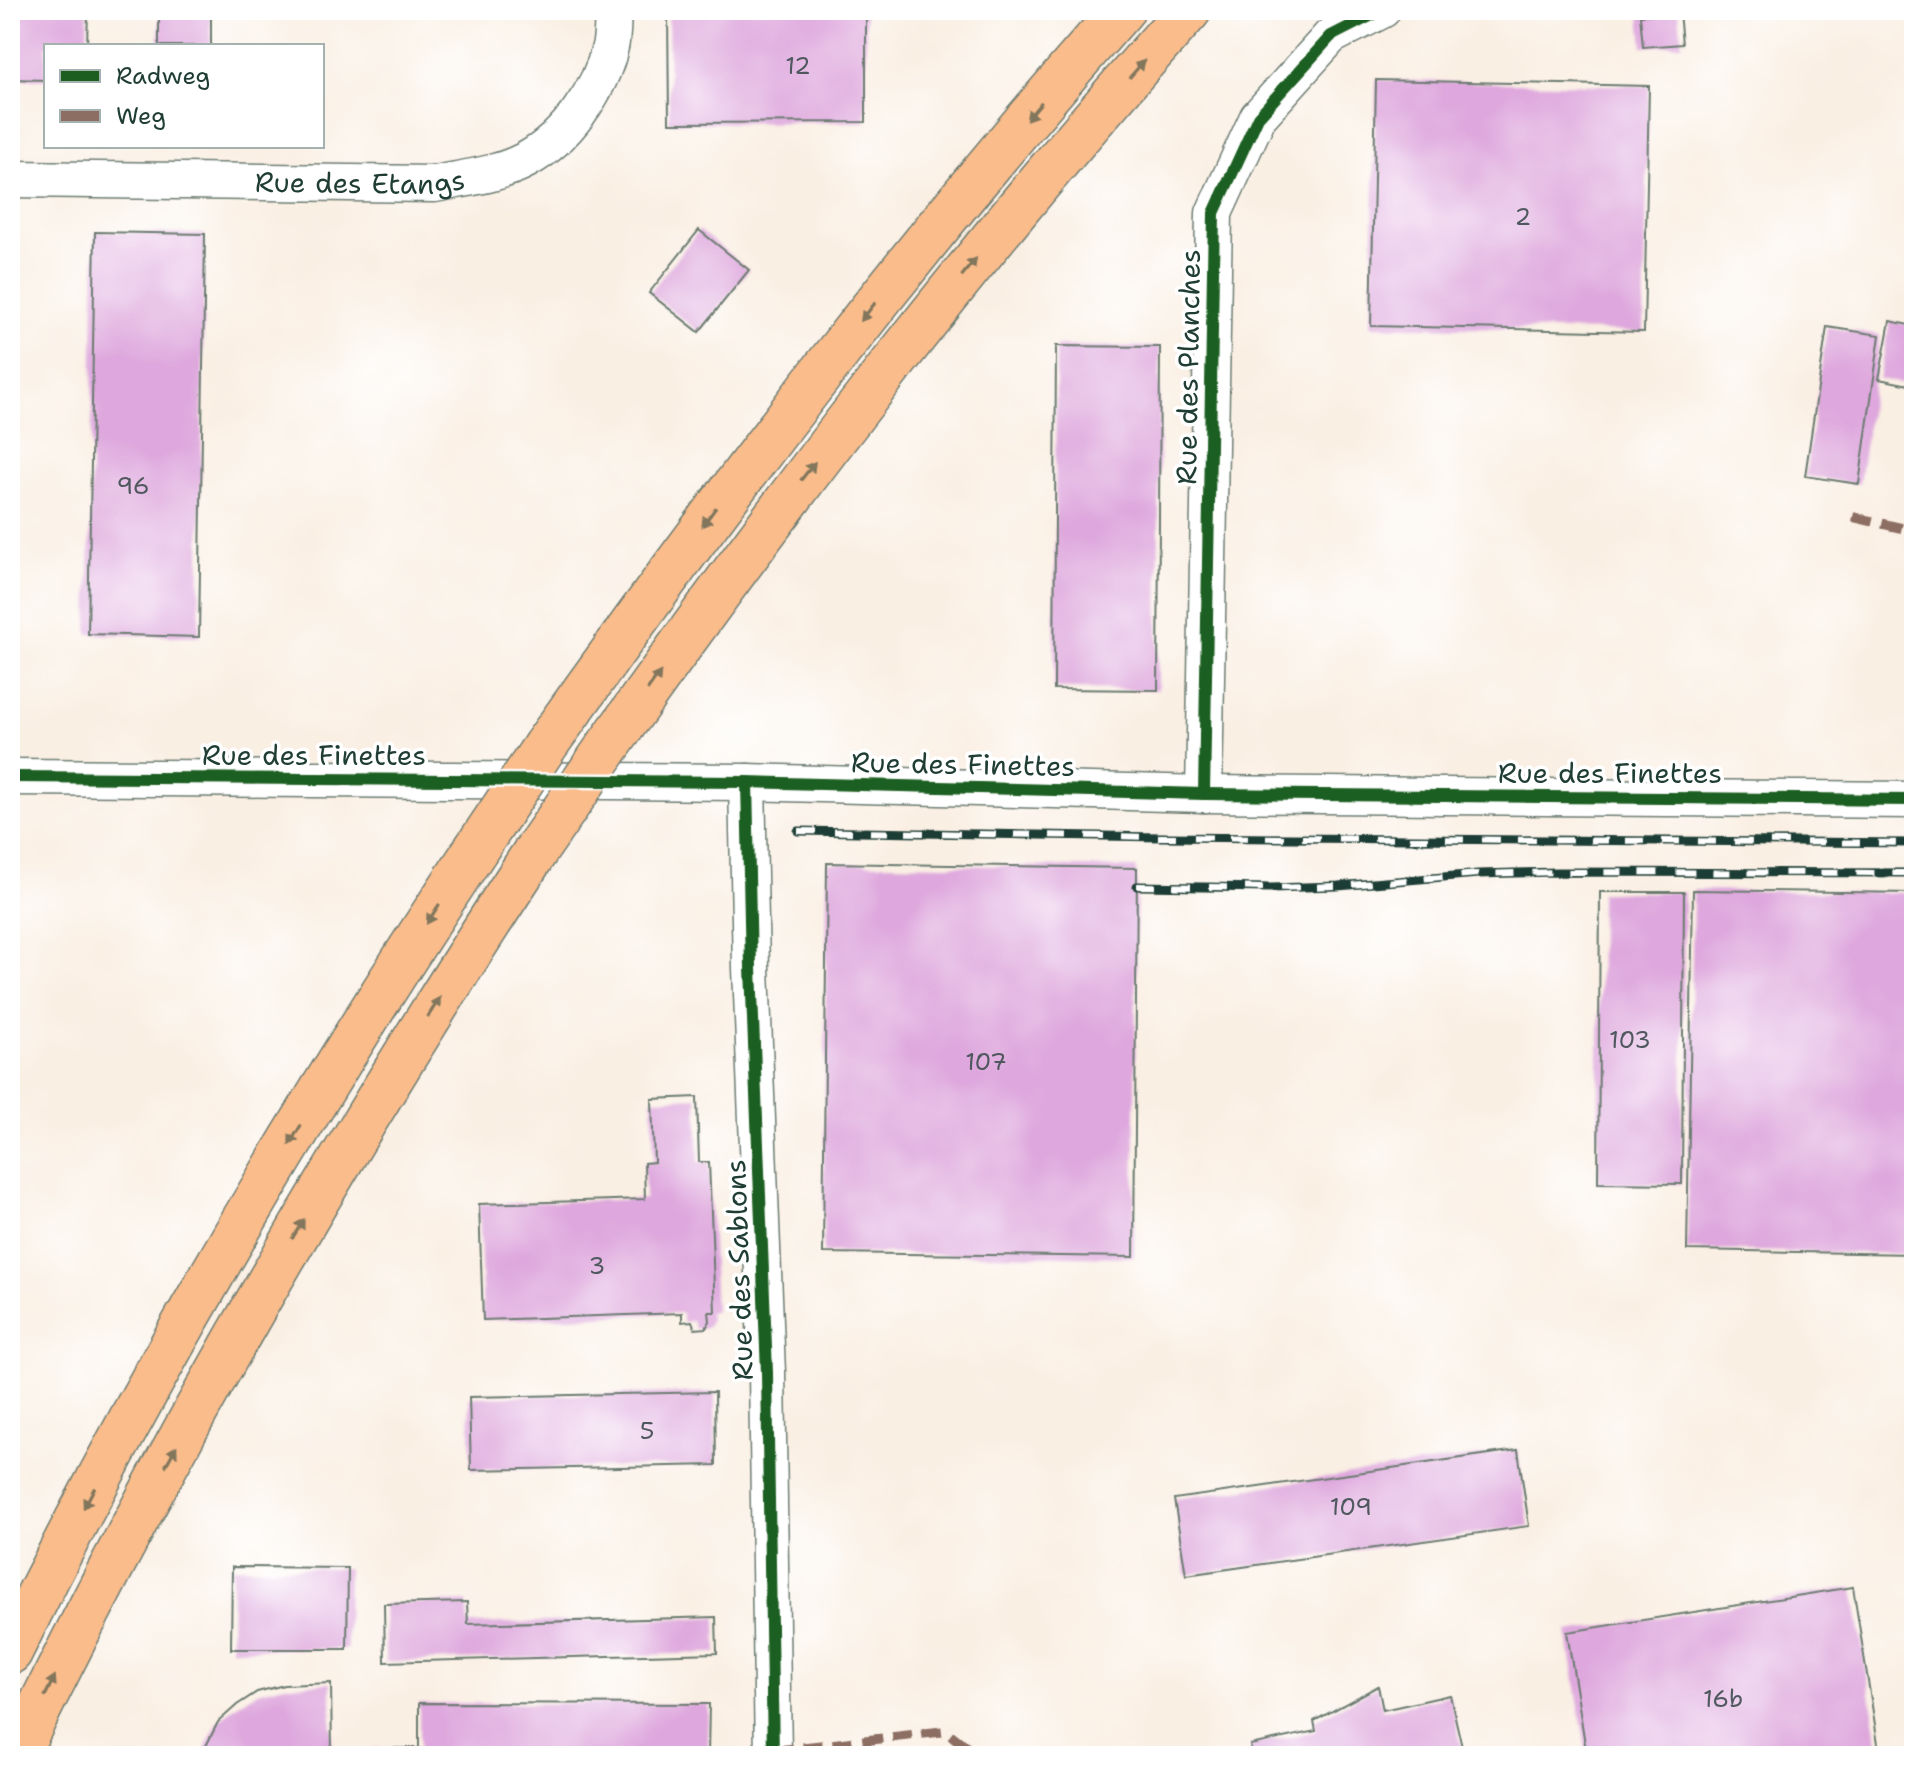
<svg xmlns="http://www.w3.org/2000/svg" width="1924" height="1766" font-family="'Shantell Sans',sans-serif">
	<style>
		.building { fill: #dea7dd }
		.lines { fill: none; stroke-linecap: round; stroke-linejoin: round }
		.minor-casing { stroke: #6c7b71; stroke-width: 39 }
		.highway-casing { stroke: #6c7b71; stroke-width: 47 }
		.minor { stroke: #fff; stroke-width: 36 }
		.highway { stroke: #fabc8b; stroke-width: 44 }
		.rail-casing { stroke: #1f3d34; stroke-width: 9 }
		.rail { stroke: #fff; stroke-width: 6; stroke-dasharray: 18; stroke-linecap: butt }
		.highway-bridge-casing { stroke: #6c7b71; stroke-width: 47; stroke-linecap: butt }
		.highway-bridge { stroke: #fabc8b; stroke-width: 44 }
		.quiet { stroke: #8d6e63; stroke-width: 10; stroke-dasharray: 20 10; stroke-linecap: butt }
		.cycleway-casing { stroke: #fff; stroke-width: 17 }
		.cycleway { stroke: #1b5e20; stroke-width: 12 }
		.oneway { fill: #82765b }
		.labels { text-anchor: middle; stroke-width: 7; stroke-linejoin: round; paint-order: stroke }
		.number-label { font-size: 24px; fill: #4f585e }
		.street-label { font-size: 28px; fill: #1f3d34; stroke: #fff }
	</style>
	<rect width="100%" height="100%" fill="#fff"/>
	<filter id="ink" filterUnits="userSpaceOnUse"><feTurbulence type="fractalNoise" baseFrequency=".0125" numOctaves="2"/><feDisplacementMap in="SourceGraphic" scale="16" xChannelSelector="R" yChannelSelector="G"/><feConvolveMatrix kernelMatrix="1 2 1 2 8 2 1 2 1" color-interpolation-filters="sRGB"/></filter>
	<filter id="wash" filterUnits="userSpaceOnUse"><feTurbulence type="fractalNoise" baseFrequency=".006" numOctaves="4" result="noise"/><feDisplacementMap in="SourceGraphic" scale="32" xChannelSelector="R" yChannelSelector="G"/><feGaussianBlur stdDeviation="1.8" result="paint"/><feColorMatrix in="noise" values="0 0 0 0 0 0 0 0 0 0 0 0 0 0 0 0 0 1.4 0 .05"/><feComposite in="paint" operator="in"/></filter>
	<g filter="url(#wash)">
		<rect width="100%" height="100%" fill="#faefe3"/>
		<g id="blocks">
			<g class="building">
				<path d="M10 10H88L87 46H46V80L10 79Z"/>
				<rect x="159" y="10" width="52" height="36"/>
				<path d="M668 10H866V122L669 123Z"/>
				<path d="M1679 12 1682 44 1643 47 1640 15Z"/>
				<path d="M1376 80 1649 86 1644 332 1371 326Z"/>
				<path d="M699 230 749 270 699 332 649 293Z"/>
				<path d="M95 232 205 234 199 637 88 634Z"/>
				<path d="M1890 321 1914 326V386L1879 379Z"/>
				<path d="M1827 327 1880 335 1859 484 1805 476Z"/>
				<path d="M1056 346 1160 347 1158 690 1054 689Z"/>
				<path d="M827 863 1137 868 1134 1257 823 1253Z"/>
				<path d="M1693 890 1914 893V1254L1687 1250Z"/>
				<path d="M1600 892H1684L1682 1184 1598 1183Z"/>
				<path d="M697 1097 699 1162H709L715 1312H709L710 1321 706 1328 695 1329 692 1321 682 1322V1313L483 1320 479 1204 645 1199 644 1163 654 1162 652 1099Z"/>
				<path d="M715 1392 716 1465 471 1470 469 1397Z"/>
				<path d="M1518 1450 1529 1526 1186 1575 1174 1499Z"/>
				<path d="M232 1567 348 1568 347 1649H231Z"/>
				<path d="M1853 1587 1880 1756H1587L1567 1632Z"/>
				<path d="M467 1602 468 1624 716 1617 717 1653 385 1662 384 1604Z"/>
				<path d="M331 1683 332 1756H205L206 1746 218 1722 237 1705 257 1692 284 1685Z"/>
				<path d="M1378 1686 1383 1710 1450 1695 1464 1756H1252L1250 1745 1316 1731 1314 1721Z"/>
				<path d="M419 1703 709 1704 708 1756H373V1748H419Z"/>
			</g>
		</g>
	</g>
	<g filter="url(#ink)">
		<use href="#blocks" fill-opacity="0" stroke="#6c7b71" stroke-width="2"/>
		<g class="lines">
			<g class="minor-casing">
				<g id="minor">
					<path id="s1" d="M10 179 435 184C465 178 498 175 526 160 565 139 600 91 610 47 613 36 612 22 613 10"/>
					<path d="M10 777 747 782 1204 794 1914 800"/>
					<path d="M747 782 751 968 767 1373 773 1756"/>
					<path d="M1204 794 1214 213 1258 117 1331 36 1382 10"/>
				</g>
			</g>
			<g class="highway-casing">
				<g id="highway">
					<path d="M609 745C790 490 980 242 1189 10"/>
					<path d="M545 746C727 490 914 245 1122 10"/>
					<path d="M10 1652C147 1374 305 1107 476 849"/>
					<path d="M16 1756C168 1443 344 1143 535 852"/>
				</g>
			</g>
			<use href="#minor" class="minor"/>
			<use href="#highway" class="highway"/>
			<g class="rail-casing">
				<g id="rail">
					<path d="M798 831 1162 837 1914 843"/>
					<path d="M1137 886 1271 888 1338 886 1478 874 1558 872 1914 873"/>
				</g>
			</g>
			<use href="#rail" class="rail"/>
			<g class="highway-bridge-casing">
				<g id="highway-bridge">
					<path d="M476 849 545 746"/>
					<path d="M535 852 609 745"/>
				</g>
			</g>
			<use href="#highway-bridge" class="highway-bridge"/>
			<g class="quiet">
				<path d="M1853 517 1914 531"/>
				<path d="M773 1751 946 1731 978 1756"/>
			</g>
			<g class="cycleway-casing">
				<g id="cycleway">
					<path d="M10 777 747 782 1204 794 1914 800"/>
					<path d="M747 782 751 968 767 1373 773 1756"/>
					<path d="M1204 794 1214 213 1258 117 1331 36 1382 10"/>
				</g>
			</g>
			<use href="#cycleway" class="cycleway"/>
		</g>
		<defs><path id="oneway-solid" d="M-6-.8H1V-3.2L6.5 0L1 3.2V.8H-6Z" transform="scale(2)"/></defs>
		<g class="oneway">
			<use href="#oneway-solid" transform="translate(1137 69) rotate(-49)"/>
			<use href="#oneway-solid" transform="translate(1034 111) rotate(130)"/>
			<use href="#oneway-solid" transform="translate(969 267) rotate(-51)"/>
			<use href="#oneway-solid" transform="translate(868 312) rotate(128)"/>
			<use href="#oneway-solid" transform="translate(808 471) rotate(-52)"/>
			<use href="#oneway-solid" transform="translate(709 517) rotate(126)"/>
			<use href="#oneway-solid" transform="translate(654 681) rotate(-55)"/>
			<use href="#oneway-solid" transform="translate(433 914) rotate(123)"/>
			<use href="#oneway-solid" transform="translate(434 1007) rotate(-58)"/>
			<use href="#oneway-solid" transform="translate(295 1135) rotate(121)"/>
			<use href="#oneway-solid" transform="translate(298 1229) rotate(-59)"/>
			<use href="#oneway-solid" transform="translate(171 1456) rotate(-61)"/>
			<use href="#oneway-solid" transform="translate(89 1498) rotate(118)"/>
			<use href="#oneway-solid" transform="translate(50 1686) rotate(-64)"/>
		</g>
	</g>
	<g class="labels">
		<g class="number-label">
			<text x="798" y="74">12</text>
			<text x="1523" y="225">2</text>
			<text x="133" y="494">96</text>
			<text x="1630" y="1048">103</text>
			<text x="986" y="1070">107</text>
			<text x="597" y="1274">3</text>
			<text x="647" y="1439">5</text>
			<text x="1351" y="1515">109</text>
			<text x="1723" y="1707">16b</text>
		</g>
		<g class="street-label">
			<text dy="10" stroke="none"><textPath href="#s1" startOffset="350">Rue des Etangs</textPath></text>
			<text transform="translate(1188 367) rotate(-89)" y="10">Rue des Planches</text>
			<text x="314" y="765">Rue des Finettes</text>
			<text transform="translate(963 764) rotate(1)" y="10">Rue des Finettes</text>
			<text x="1610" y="783">Rue des Finettes</text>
			<text transform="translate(739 1270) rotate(-92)" y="10">Rue des Sablons</text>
		</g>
	</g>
	<rect width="1924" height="1766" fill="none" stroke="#fff" stroke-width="40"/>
	<rect x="44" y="44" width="280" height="104" fill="#ffffff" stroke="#a5b1ae" stroke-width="2"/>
	<rect x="60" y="70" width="40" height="12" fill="#1b5e20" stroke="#a5b1ae" stroke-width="2"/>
	<text x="116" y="84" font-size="24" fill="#1f3d34">Radweg</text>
	<rect x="60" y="110" width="40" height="12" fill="#8d6e63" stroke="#a5b1ae" stroke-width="2"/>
	<text x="116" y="124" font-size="24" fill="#1f3d34">Weg</text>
</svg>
